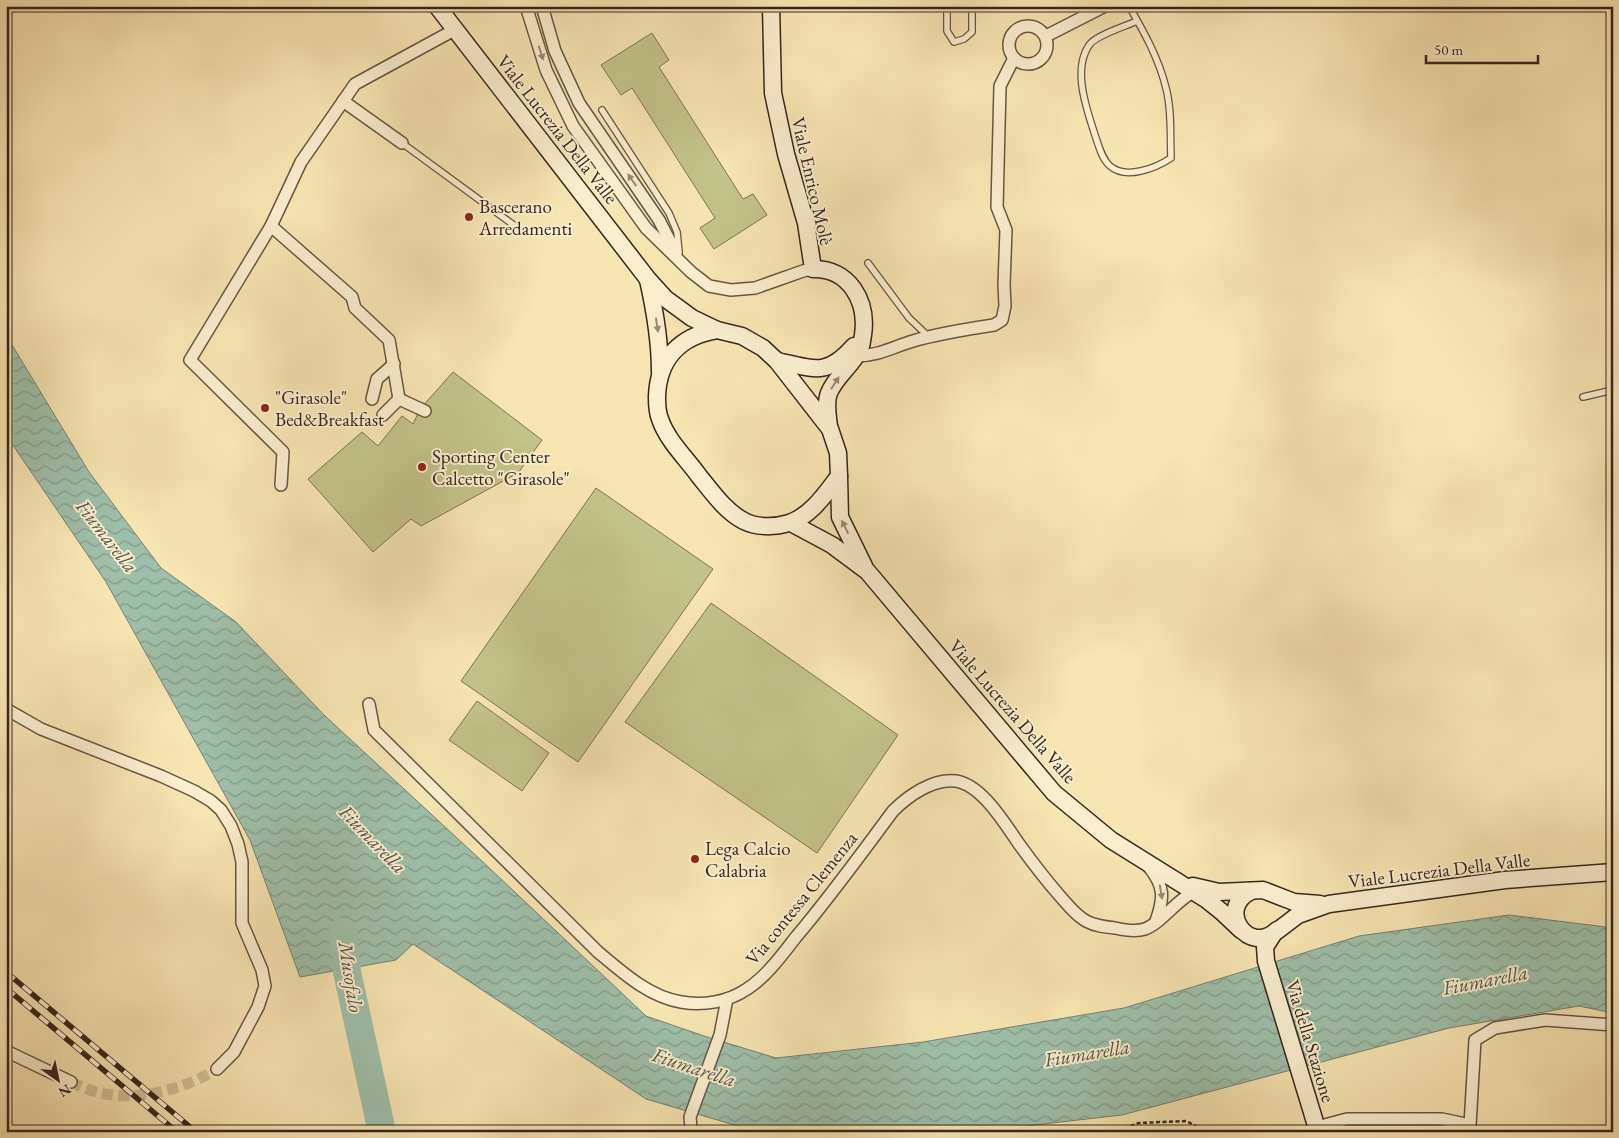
<svg xmlns="http://www.w3.org/2000/svg" width="1619" height="1138" font-family="'EB Garamond',serif">
	<style>
		.pitch { fill: #c2c388; stroke: #7c7453 }
		.water { fill: url(#water-waves); stroke: #748272 }
		.lines { fill: none; stroke-linecap: round; stroke-linejoin: round }
		.river { stroke: #9ebfaa; stroke-width: 28 }
		.street-tunnel { stroke: #d0bf94; stroke-width: 11; stroke-dasharray: 11 5.5; stroke-linecap: butt }
		.lane-casing { stroke: #665643; stroke-width: 8 }
		.street-casing { stroke: #665643; stroke-width: 14 }
		.secondary-casing { stroke: #35261e; stroke-width: 19 }
		.path { stroke: #35261e; stroke-width: 2.5; stroke-dasharray: 4 2.5; stroke-linecap: butt }
		.lane { stroke: #faeecd; stroke-width: 5.5 }
		.street { stroke: #faeecd; stroke-width: 11 }
		.secondary { stroke: #faeecd; stroke-width: 16 }
		.rail-casing { stroke: #35261e; stroke-width: 5.5 }
		.rail { stroke: #faeecd; stroke-width: 4; stroke-dasharray: 11; stroke-linecap: butt }
		.oneway { fill: #988a76 }
		.poi-dot { fill: #8f2418; stroke: #faeecd; stroke-width: 2 }
		.labels { text-anchor: middle; stroke-width: 4; stroke-linejoin: round; paint-order: stroke }
		.street-label { font-size: 19px; fill: #35261e; stroke: #faeecd }
		.poi-label { font-size: 19px; fill: #35261e; stroke: #faeecd; text-anchor: start }
		.water-label { font-size: 20px; font-style: italic; fill: #545448; stroke: #faeecd }
	</style>
	<defs>
		<pattern id="water-waves" width="16" height="10" patternUnits="userSpaceOnUse" patternTransform="scale(1.25)"><rect width="16" height="10" fill="#9ebfaa"/><path d="M0 5q4-4 8 0t8 0" fill="none" stroke="#829b8a"/></pattern>
	</defs>
	<rect width="100%" height="100%" fill="#f7e5b2"/>
	<filter id="stains"><feTurbulence type="fractalNoise" baseFrequency=".004" numOctaves="4"/><feColorMatrix values="0 0 0 0 .2 0 0 0 0 .09 0 0 0 0 .02 0 0 0 .5 -.17"/></filter>
	<radialGradient id="worn" r=".72"><stop offset=".6" stop-color="#630" stop-opacity="0"/><stop offset="1" stop-color="#630" stop-opacity=".3"/></radialGradient>
	<g class="pitch">
		<path d="M652 33 669 60 659 67 743 199 753 194 767 215 714 249 700 228 715 218 632 88 621 95 601 65Z"/>
		<path d="M453 372 542 440 518 473 421 526 411 519 373 552 308 479 362 432 378 446 402 416 413 424 420 409Z"/>
		<path d="M596 488 713 569 578 762 461 681Z"/>
		<path d="M711 603 898 735 817 853 625 722Z"/>
		<path d="M477 701 549 753 522 791 449 740Z"/>
	</g>
	<path class="water" d="M6 335 89 472 161 568 236 622 324 715 483 862 646 1016 704 1036 776 1058 923 1042 1124 1008 1359 936 1509 915 1606 927 1613 929V1013L1579 1006 1449 1028 1122 1115 973 1132H763L748 1129 646 1099 413 944 396 960 300 977 250 840 106 582 6 435Z"/>
	<g class="lines">
		<path class="river" d="M343 932 347 972 382 1132"/>
		<path class="street-tunnel" d="M71 1082C84 1088 98 1094 112 1095 147 1099 188 1087 217 1069"/>
		<g class="lane-casing">
			<g id="lane">
				<path d="M947 6V31L954 42 964 39 972 32V6"/>
				<path d="M1129 6C1144 32 1159 59 1166 88 1172 111 1170 135 1171 158 1156 168 1126 180 1110 166 1101 158 1098 143 1094 132 1086 107 1072 68 1090 44 1097 35 1126 26 1137 21"/>
				<path d="M602 110 669 213 677 232 679 252"/>
				<path d="M402 143 515 226"/>
				<path d="M868 263 909 318 929 337"/>
				<path d="M1583 397 1613 390"/>
			</g>
		</g>
		<g class="street-casing">
			<g id="street">
				<path d="M526 6 546 70 573 126 646 228 691 272 709 286 731 290 755 288 803 271 813 269"/>
				<path d="M542 6 555 51 579 103 659 220 676 253"/>
				<circle cx="1028" cy="45" r="19"/>
				<path d="M1046 36 1105 6"/>
				<path d="M343 101 402 143"/>
				<path d="M271 226 352 297 355 308 389 340 399 399"/>
				<path d="M856 356C878 356 893 347 913 341 940 333 967 329 994 325L1002 320 1005 306 1004 285 1006 230 997 207 1000 86 1014 58"/>
				<path d="M372 399 377 379 394 364"/>
				<path d="M399 399 425 411"/>
				<path d="M383 415 399 399"/>
				<path d="M281 485 283 452 190 360 271 226 301 162 355 84 456 29"/>
				<path d="M369 704 374 730 598 952C622 972 649 997 681 1002 703 1006 728 1002 747 989 766 977 782 955 796 937 830 897 861 854 893 811 908 796 933 778 956 781 982 785 1005 824 1019 844 1032 862 1045 879 1059 895 1067 904 1075 915 1086 921 1095 926 1105 927 1115 928 1124 930 1136 932 1145 929 1161 923 1176 901 1193 892"/>
				<path d="M6 709 41 729 161 776 194 791 211 801 221 810 231 826 238 844 242 862V923L262 970 265 986 258 1007 234 1052 217 1069"/>
				<path d="M1149 867C1165 887 1164 898 1156 921"/>
				<path d="M6 1051 71 1082"/>
				<path d="M1317 1127 1347 1119H1442L1470 1125 1475 1040 1495 1028 1545 1020 1613 1025"/>
				<path d="M690 1132 691 1128 690 1117 720 1035 727 999"/>
			</g>
		</g>
		<g class="secondary-casing">
			<g id="secondary">
				<path d="M437 6 647 278 666 299 692 318 717 330"/>
				<path d="M771 6 773 93 786 154 806 223 813 269C849 268 868 301 863 335 862 340 862 345 860 349 852 366 836 376 829 393 825 403 828 416 829 427"/>
				<path d="M648 280C655 311 660 340 660 372"/>
				<path d="M717 330 742 336 763 348 777 361 830 429 838 453 839 476C826 493 811 516 789 523 776 527 757 528 744 521 726 512 712 492 699 476 686 458 667 440 660 419 657 412 657 404 657 397 658 359 680 336 717 330Z"/>
				<path d="M777 361C813 368 826 378 854 346"/>
				<path d="M839 476 840 517 864 566"/>
				<path d="M791 523 832 545 867 571 1054 793 1111 840 1207 900 1222 912 1241 930"/>
				<path d="M1193 886 1219 892 1263 890 1294 902 1320 904"/>
				<path d="M1251 891C1215 909 1249 957 1277 930"/>
				<path d="M1277 931 1298 915 1329 904 1505 880 1613 872"/>
				<path d="M1274 933 1265 947 1266 961 1318 1132"/>
			</g>
		</g>
		<path class="path" d="M1112 1132 1139 1123 1186 1121 1196 1126V1132"/>
		<use href="#lane" class="lane"/>
		<use href="#street" class="street"/>
		<use href="#secondary" class="secondary"/>
		<g class="rail-casing">
			<g id="rail">
				<path d="M6 972 196 1132"/>
				<path d="M6 988 177 1132"/>
			</g>
		</g>
		<use href="#rail" class="rail"/>
	</g>
	<defs><path id="oneway-solid" d="M-6-.8H1V-3.2L6.5 0L1 3.2V.8H-6Z" transform="scale(1.25)"/></defs>
	<g class="oneway">
		<use href="#oneway-solid" transform="translate(541 53) rotate(72)"/>
		<use href="#oneway-solid" transform="translate(632 180) rotate(-125)"/>
		<use href="#oneway-solid" transform="translate(657 325) rotate(81)"/>
		<use href="#oneway-solid" transform="translate(835 383) rotate(-57)"/>
		<use href="#oneway-solid" transform="translate(845 527) rotate(-116)"/>
		<use href="#oneway-solid" transform="translate(1161 892) rotate(80)"/>
	</g>
	<g class="poi-dot">
		<circle cx="469" cy="217" r="5"/>
		<circle cx="265" cy="408" r="5"/>
		<circle cx="422" cy="467" r="5"/>
		<circle cx="695" cy="859" r="5"/>
	</g>
	<g class="labels">
		<g class="street-label">
			<text transform="translate(558 129) rotate(52)" y="7">Viale Lucrezia Della Valle</text>
			<text transform="translate(813 181) rotate(77)" y="7">Viale Enrico Molè</text>
			<text transform="translate(1013 711) rotate(49)" y="7">Viale Lucrezia Della Valle</text>
			<text transform="translate(1439 870) rotate(-7)" y="7">Viale Lucrezia Della Valle</text>
			<text transform="translate(801 898) rotate(-51)" y="7">Via contessa Clemenza</text>
			<text transform="translate(1311 1041) rotate(73)" y="7">Via della Stazione</text>
		</g>
		<g class="poi-label">
			<text x="479" y="213">Bascerano<tspan x="479" dy="22">Arredamenti</tspan></text>
			<text x="275" y="404">"Girasole"<tspan x="275" dy="22">Bed&amp;Breakfast</tspan></text>
			<text x="432" y="463">Sporting Center<tspan x="432" dy="22">Calcetto "Girasole"</tspan></text>
			<text x="705" y="855">Lega Calcio<tspan x="705" dy="22">Calabria</tspan></text>
		</g>
		<g class="water-label">
			<text transform="translate(107 536) rotate(52)" y="7">Fiumarella</text>
			<text transform="translate(373 839) rotate(46)" y="7">Fiumarella</text>
			<text transform="translate(351 977) rotate(81)" y="7">Musofalo</text>
			<text transform="translate(1485 980) rotate(-11)" y="7">Fiumarella</text>
			<text transform="translate(1087 1053) rotate(-9)" y="7">Fiumarella</text>
			<text transform="translate(694 1067) rotate(18)" y="7">Fiumarella</text>
		</g>
	</g>
	<rect width="1619" height="1138" fill="none" stroke="#f7e5b2" stroke-width="25"/>
	<rect x="8" y="8" width="1604" height="1123" fill="none" stroke="#35261e" stroke-width="2.5"/>
	<rect x="12" y="12" width="1594" height="1113" fill="none" stroke="#35261e"/>
	<g transform="translate(58 1080) rotate(147)" stroke="#faeecd" stroke-width="4" paint-order="stroke">
	<path d="M0-4L9 19L0 12L-9 19Z" fill="#35261e"/>
	<text y="-8" font-size="14" font-weight="bold" text-anchor="middle" fill="#35261e">N</text>
	</g>
	<path d="M1426 55v8h112v-8" fill="none" stroke="#35261e" stroke-width="2.5"/>
	<text x="1434" y="55" font-size="15" fill="#35261e" stroke="#faeecd" stroke-width="4" paint-order="stroke">50 m</text>
	<rect width="100%" height="100%" filter="url(#stains)"/>
	<rect width="100%" height="100%" fill="url(#worn)"/>
</svg>
